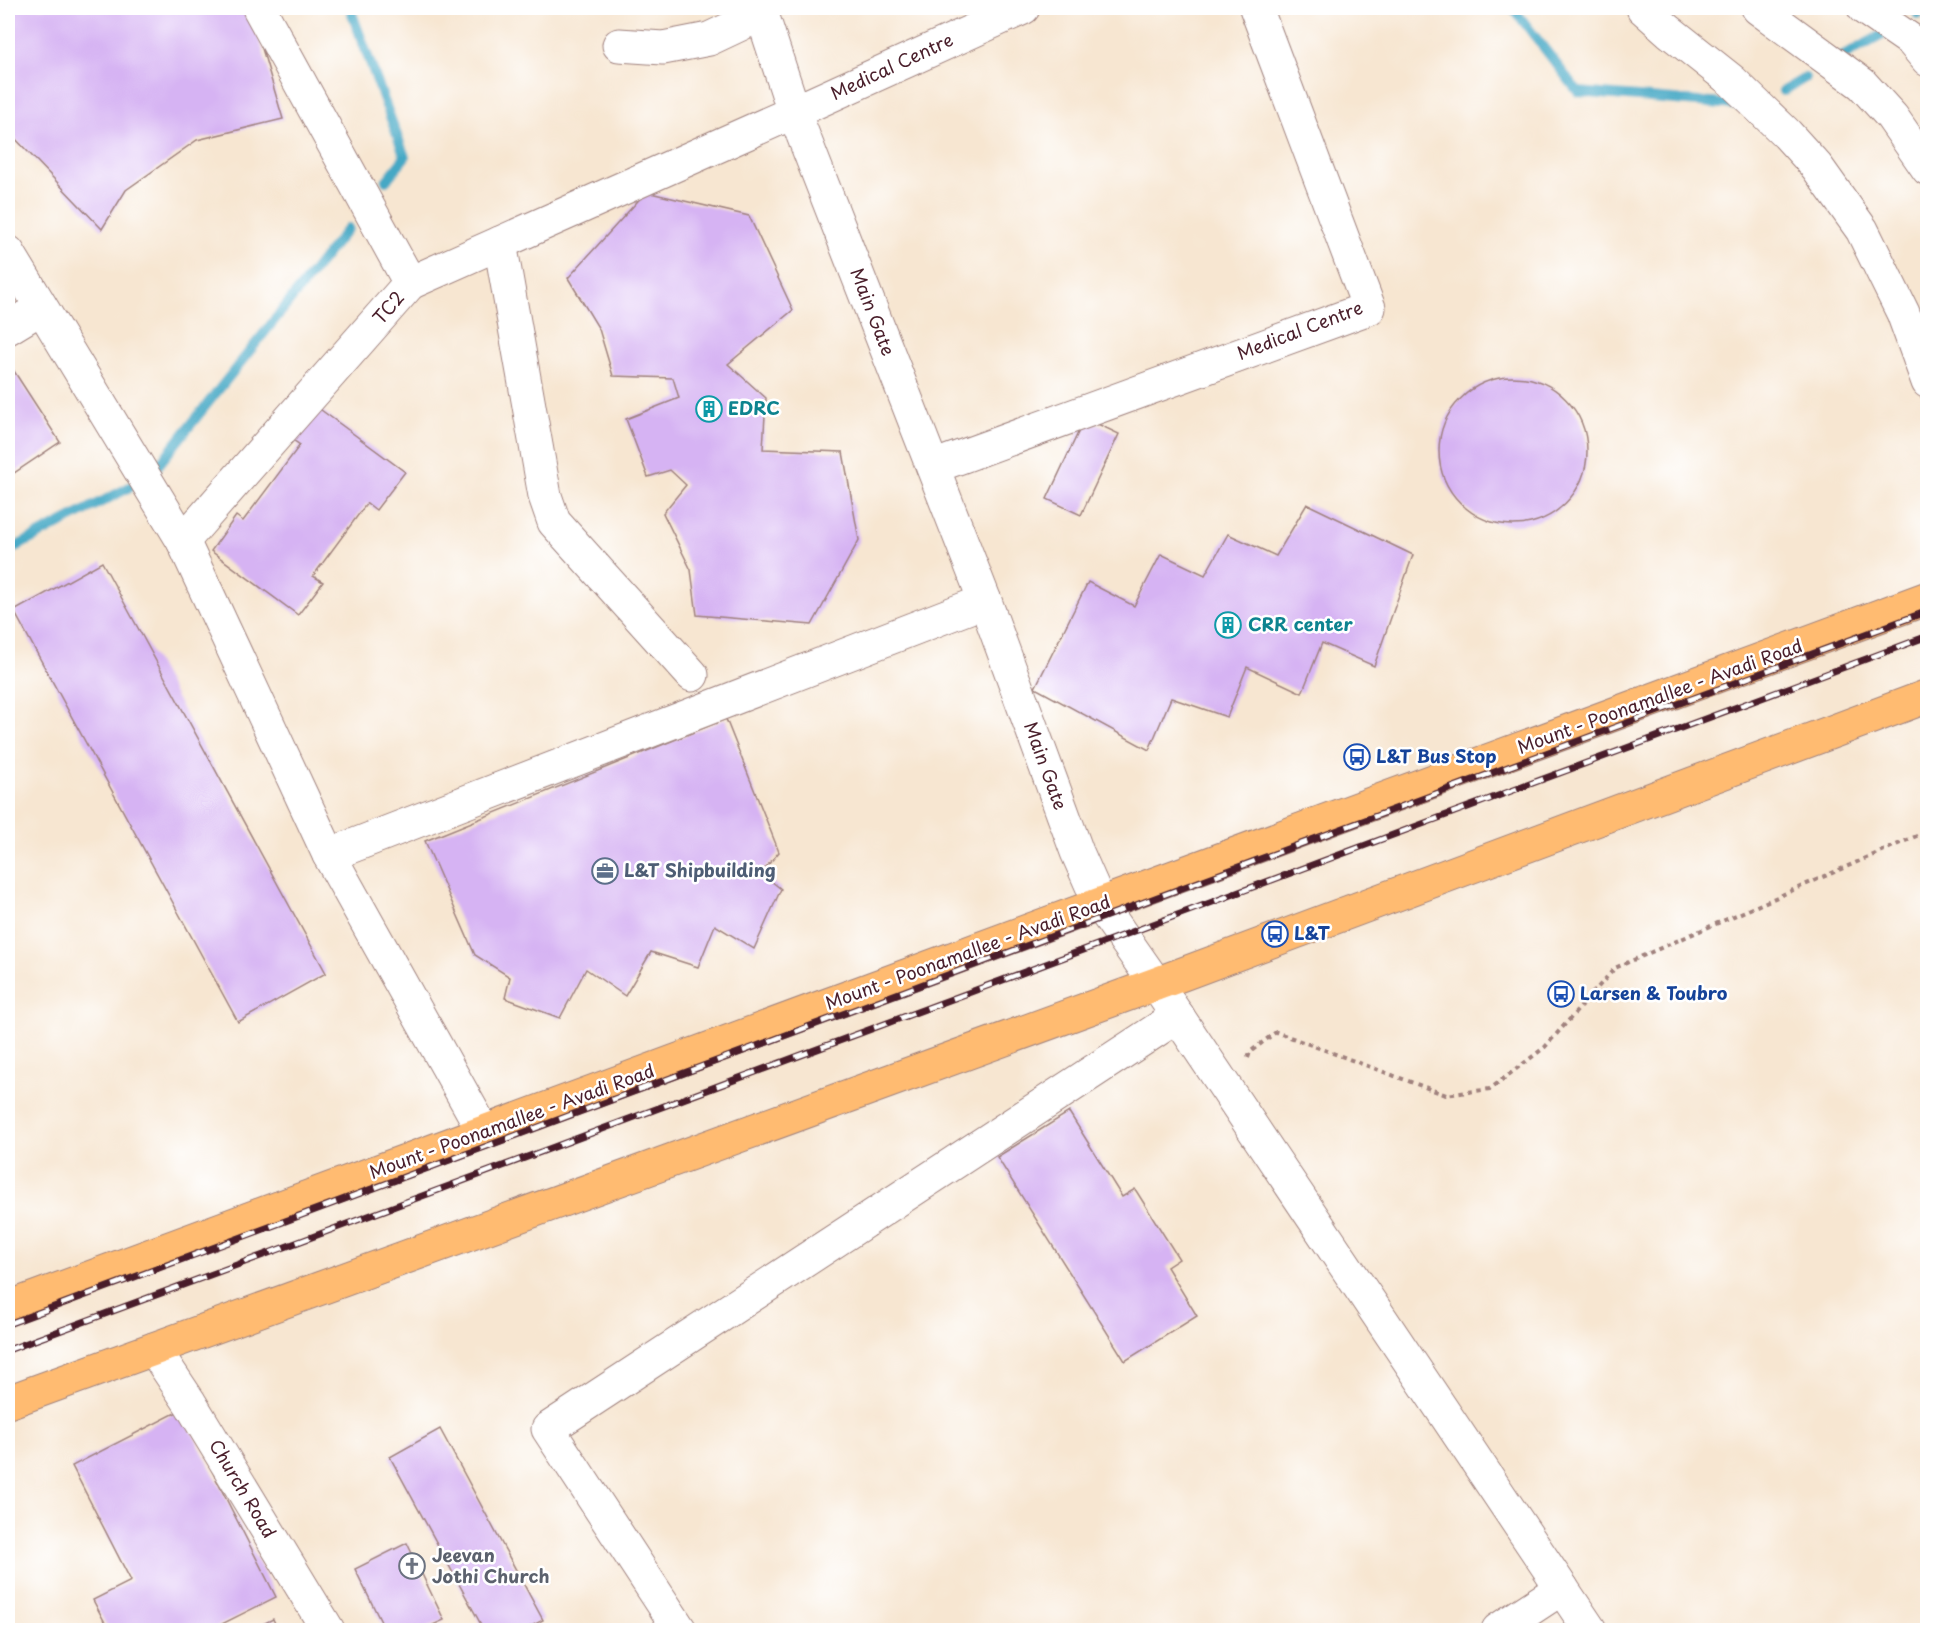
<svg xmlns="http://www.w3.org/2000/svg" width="1935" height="1638" font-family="'Playpen Sans',sans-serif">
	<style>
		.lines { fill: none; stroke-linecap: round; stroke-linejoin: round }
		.stream { stroke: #45a8c5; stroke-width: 10 }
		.building { fill: #d6b3f3 }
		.minor-casing { stroke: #a0827e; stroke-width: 35 }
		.major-casing { stroke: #a0827e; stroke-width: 35 }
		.path { stroke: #a0827e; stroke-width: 4; stroke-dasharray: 4.5 4.5; stroke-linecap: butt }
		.minor { stroke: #fff; stroke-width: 33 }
		.major { stroke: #ffbb71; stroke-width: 33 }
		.rail-casing { stroke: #4a1f2b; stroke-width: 7 }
		.rail { stroke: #fff; stroke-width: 4.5; stroke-dasharray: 14; stroke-linecap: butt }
		.labels { text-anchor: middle; stroke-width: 5; stroke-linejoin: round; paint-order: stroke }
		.street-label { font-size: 18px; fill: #4a1f2b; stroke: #fff }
		.culture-label { font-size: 18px; font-weight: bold; fill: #0d838f; stroke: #fff; text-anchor: start }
		.transit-label { font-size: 18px; font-weight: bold; fill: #164399; stroke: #fff; text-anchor: start }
		.service-label { font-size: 18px; font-weight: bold; fill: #4e5e75; stroke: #fff; text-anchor: start }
		.worship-label { font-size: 18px; font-weight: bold; fill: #5b616d; stroke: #fff; text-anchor: start }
	</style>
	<rect width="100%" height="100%" fill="#fff"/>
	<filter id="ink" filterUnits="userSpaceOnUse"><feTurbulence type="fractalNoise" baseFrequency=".0167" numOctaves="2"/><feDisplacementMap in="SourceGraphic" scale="12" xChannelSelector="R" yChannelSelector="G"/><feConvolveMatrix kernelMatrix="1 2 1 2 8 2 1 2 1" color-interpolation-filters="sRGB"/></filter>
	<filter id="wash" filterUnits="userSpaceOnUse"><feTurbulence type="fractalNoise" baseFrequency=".008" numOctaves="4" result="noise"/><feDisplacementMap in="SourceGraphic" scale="24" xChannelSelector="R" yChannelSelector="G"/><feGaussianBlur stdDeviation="1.35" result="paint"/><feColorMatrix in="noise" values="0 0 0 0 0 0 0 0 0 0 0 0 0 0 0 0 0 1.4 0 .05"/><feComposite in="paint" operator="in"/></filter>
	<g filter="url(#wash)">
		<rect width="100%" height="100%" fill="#f7e6d1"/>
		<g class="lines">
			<g class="stream">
				<path d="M350 8 405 157 386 181"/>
				<path d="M1513 8 1578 92 1747 106"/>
				<path d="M1918 15 1925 8"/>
				<path d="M1840 58 1882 35"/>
				<path d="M1783 91 1805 78"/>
				<path d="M8 551 149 477 348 228"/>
			</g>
		</g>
		<g id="blocks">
			<g class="building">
				<path d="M8 8H250L283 119 197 140 126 190 102 229 8 131Z"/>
				<path d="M646 192 749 216 793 310 728 364 766 398 763 449 843 452 859 540 812 625 697 615 691 570 663 513 686 485 670 470 648 477 626 419 679 398 673 378 613 376 599 329 568 278Z"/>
				<path d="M10 365 60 442 8 477V367Z"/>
				<circle cx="1513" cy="451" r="74"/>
				<path d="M317 407 405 472 376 510 367 503 313 576 323 582 298 615 211 551 236 516 243 521 300 445 293 440Z"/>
				<path d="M1085 418 1119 434 1081 515 1047 499Z"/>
				<path d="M1307 504 1413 555 1374 666 1322 643 1302 693 1247 667 1227 717 1171 698 1149 750 1035 688 1088 582 1134 606 1161 554 1205 575 1228 534 1276 556Z"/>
				<path d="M102 562 326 973 238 1022 14 611Z"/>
				<path d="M726 719 779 852 761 873 781 889 754 949 715 925 698 967 651 952 625 996 586 969 560 1018 505 998 510 977 475 955 425 841Z"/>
				<path d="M1069 1112 1122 1197 1135 1189 1179 1259 1167 1267 1197 1316 1125 1361 997 1157Z"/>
				<path d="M181 1410 276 1597 210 1630H109L93 1600 131 1581 72 1466Z"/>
				<path d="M440 1429 543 1620 524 1630H484L390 1457Z"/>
				<path d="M407 1543 444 1620 422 1630H385L355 1569Z"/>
				<path d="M273 1619 278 1630H251Z"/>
			</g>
		</g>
	</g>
	<g filter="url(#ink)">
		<use href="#blocks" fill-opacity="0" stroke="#a0827e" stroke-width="1.5"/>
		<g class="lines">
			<g class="minor-casing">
				<g id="minor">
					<path d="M760 8 794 112 1023 8"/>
					<path d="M1643 8 1669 31 1732 81 1787 134 1817 167 1862 230 1903 313 1928 382"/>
					<path d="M1758 8 1862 84 1892 117 1928 169"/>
					<path d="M1864 8 1912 41 1928 60"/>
					<path d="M619 45 663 48 709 39 762 14"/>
					<path d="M500 243 545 496 554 522 692 675"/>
					<path d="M8 252 183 541 329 855 484 1132"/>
					<path d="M410 283 794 112 985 601 1077 852 1100 904 1156 984 1590 1630"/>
					<path d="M8 328 41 308"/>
					<path d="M933 467 1369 308 1256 8"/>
					<path d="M183 541 410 283 259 8"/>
					<path d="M329 855 985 601"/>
					<path d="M154 1349 190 1403 328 1630"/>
					<path d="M680 1630 548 1429 1178 1016"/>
					<path d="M1498 1630 1562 1588"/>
				</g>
			</g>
			<g class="major-casing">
				<g id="major">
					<path d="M8 1308 1928 598"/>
					<path d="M8 1402 1156 984 1928 696"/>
				</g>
			</g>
			<path class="path" d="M1248 1058 1250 1052 1276 1032 1446 1095 1490 1089 1545 1047 1615 968 1928 831"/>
			<use href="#minor" class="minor"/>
			<use href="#major" class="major"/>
			<g class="rail-casing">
				<g id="rail">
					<path d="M8 1324 1928 611"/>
					<path d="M8 1350 1928 636"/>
				</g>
			</g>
			<use href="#rail" class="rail"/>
		</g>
	</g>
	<defs>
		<g id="building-ring" transform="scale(1.35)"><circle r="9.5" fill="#fff" stroke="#0f9aa8" stroke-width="1.5"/><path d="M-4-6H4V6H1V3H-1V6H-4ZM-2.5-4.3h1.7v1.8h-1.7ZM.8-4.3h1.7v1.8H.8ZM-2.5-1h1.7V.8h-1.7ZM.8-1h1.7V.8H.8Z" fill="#0f9aa8"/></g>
		<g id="bus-ring" transform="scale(1.35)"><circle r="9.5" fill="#fff" stroke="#1a4fb4" stroke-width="1.5"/><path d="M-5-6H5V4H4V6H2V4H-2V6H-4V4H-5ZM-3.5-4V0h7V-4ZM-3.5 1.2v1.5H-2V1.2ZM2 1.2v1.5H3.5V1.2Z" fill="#1a4fb4"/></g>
		<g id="office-ring" transform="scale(1.35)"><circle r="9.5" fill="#fff" stroke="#5c6f8a" stroke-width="1.5"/><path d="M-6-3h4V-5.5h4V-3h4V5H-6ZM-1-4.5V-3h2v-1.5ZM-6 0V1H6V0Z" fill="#5c6f8a"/></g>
		<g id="church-ring" transform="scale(1.35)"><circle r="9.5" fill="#fff" stroke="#6b7280" stroke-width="1.5"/><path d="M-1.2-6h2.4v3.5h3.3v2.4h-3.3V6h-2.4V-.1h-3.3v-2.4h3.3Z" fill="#6b7280"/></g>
	</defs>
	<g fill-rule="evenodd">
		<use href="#building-ring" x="709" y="409"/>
		<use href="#building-ring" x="1228" y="625"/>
		<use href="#bus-ring" x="1357" y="757"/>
		<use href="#office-ring" x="605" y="871"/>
		<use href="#bus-ring" x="1275" y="934"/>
		<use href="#bus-ring" x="1561" y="994"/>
		<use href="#church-ring" x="412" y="1566"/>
	</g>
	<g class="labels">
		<g class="street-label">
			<text transform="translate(892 67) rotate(-25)" y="6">Medical Centre</text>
			<text transform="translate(389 308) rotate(-49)" y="6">TC2</text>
			<text transform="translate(872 312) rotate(69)" y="6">Main Gate</text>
			<text transform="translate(1300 331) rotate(-21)" y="6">Medical Centre</text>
			<text transform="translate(1660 697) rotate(-20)" y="6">Mount - Poonamallee - Avadi Road</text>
			<text transform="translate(1045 766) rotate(70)" y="6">Main Gate</text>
			<text transform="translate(968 953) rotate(-20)" y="6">Mount - Poonamallee - Avadi Road</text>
			<text transform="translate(512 1122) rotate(-20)" y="6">Mount - Poonamallee - Avadi Road</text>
			<text transform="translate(242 1489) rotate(59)" y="6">Church Road</text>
		</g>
		<g class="culture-label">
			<text x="728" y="415">EDRC</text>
			<text x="1248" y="631">CRR center</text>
		</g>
		<g class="transit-label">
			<text x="1376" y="763">L&amp;T Bus Stop</text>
			<text x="1294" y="940">L&amp;T</text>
			<text x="1580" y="1000">Larsen &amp; Toubro</text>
		</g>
		<g class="service-label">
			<text x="624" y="877">L&amp;T Shipbuilding</text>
		</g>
		<g class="worship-label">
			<text x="432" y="1562">Jeevan<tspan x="432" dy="21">Jothi Church</tspan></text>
		</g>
	</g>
	<rect width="1935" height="1638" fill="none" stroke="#fff" stroke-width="30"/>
</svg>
